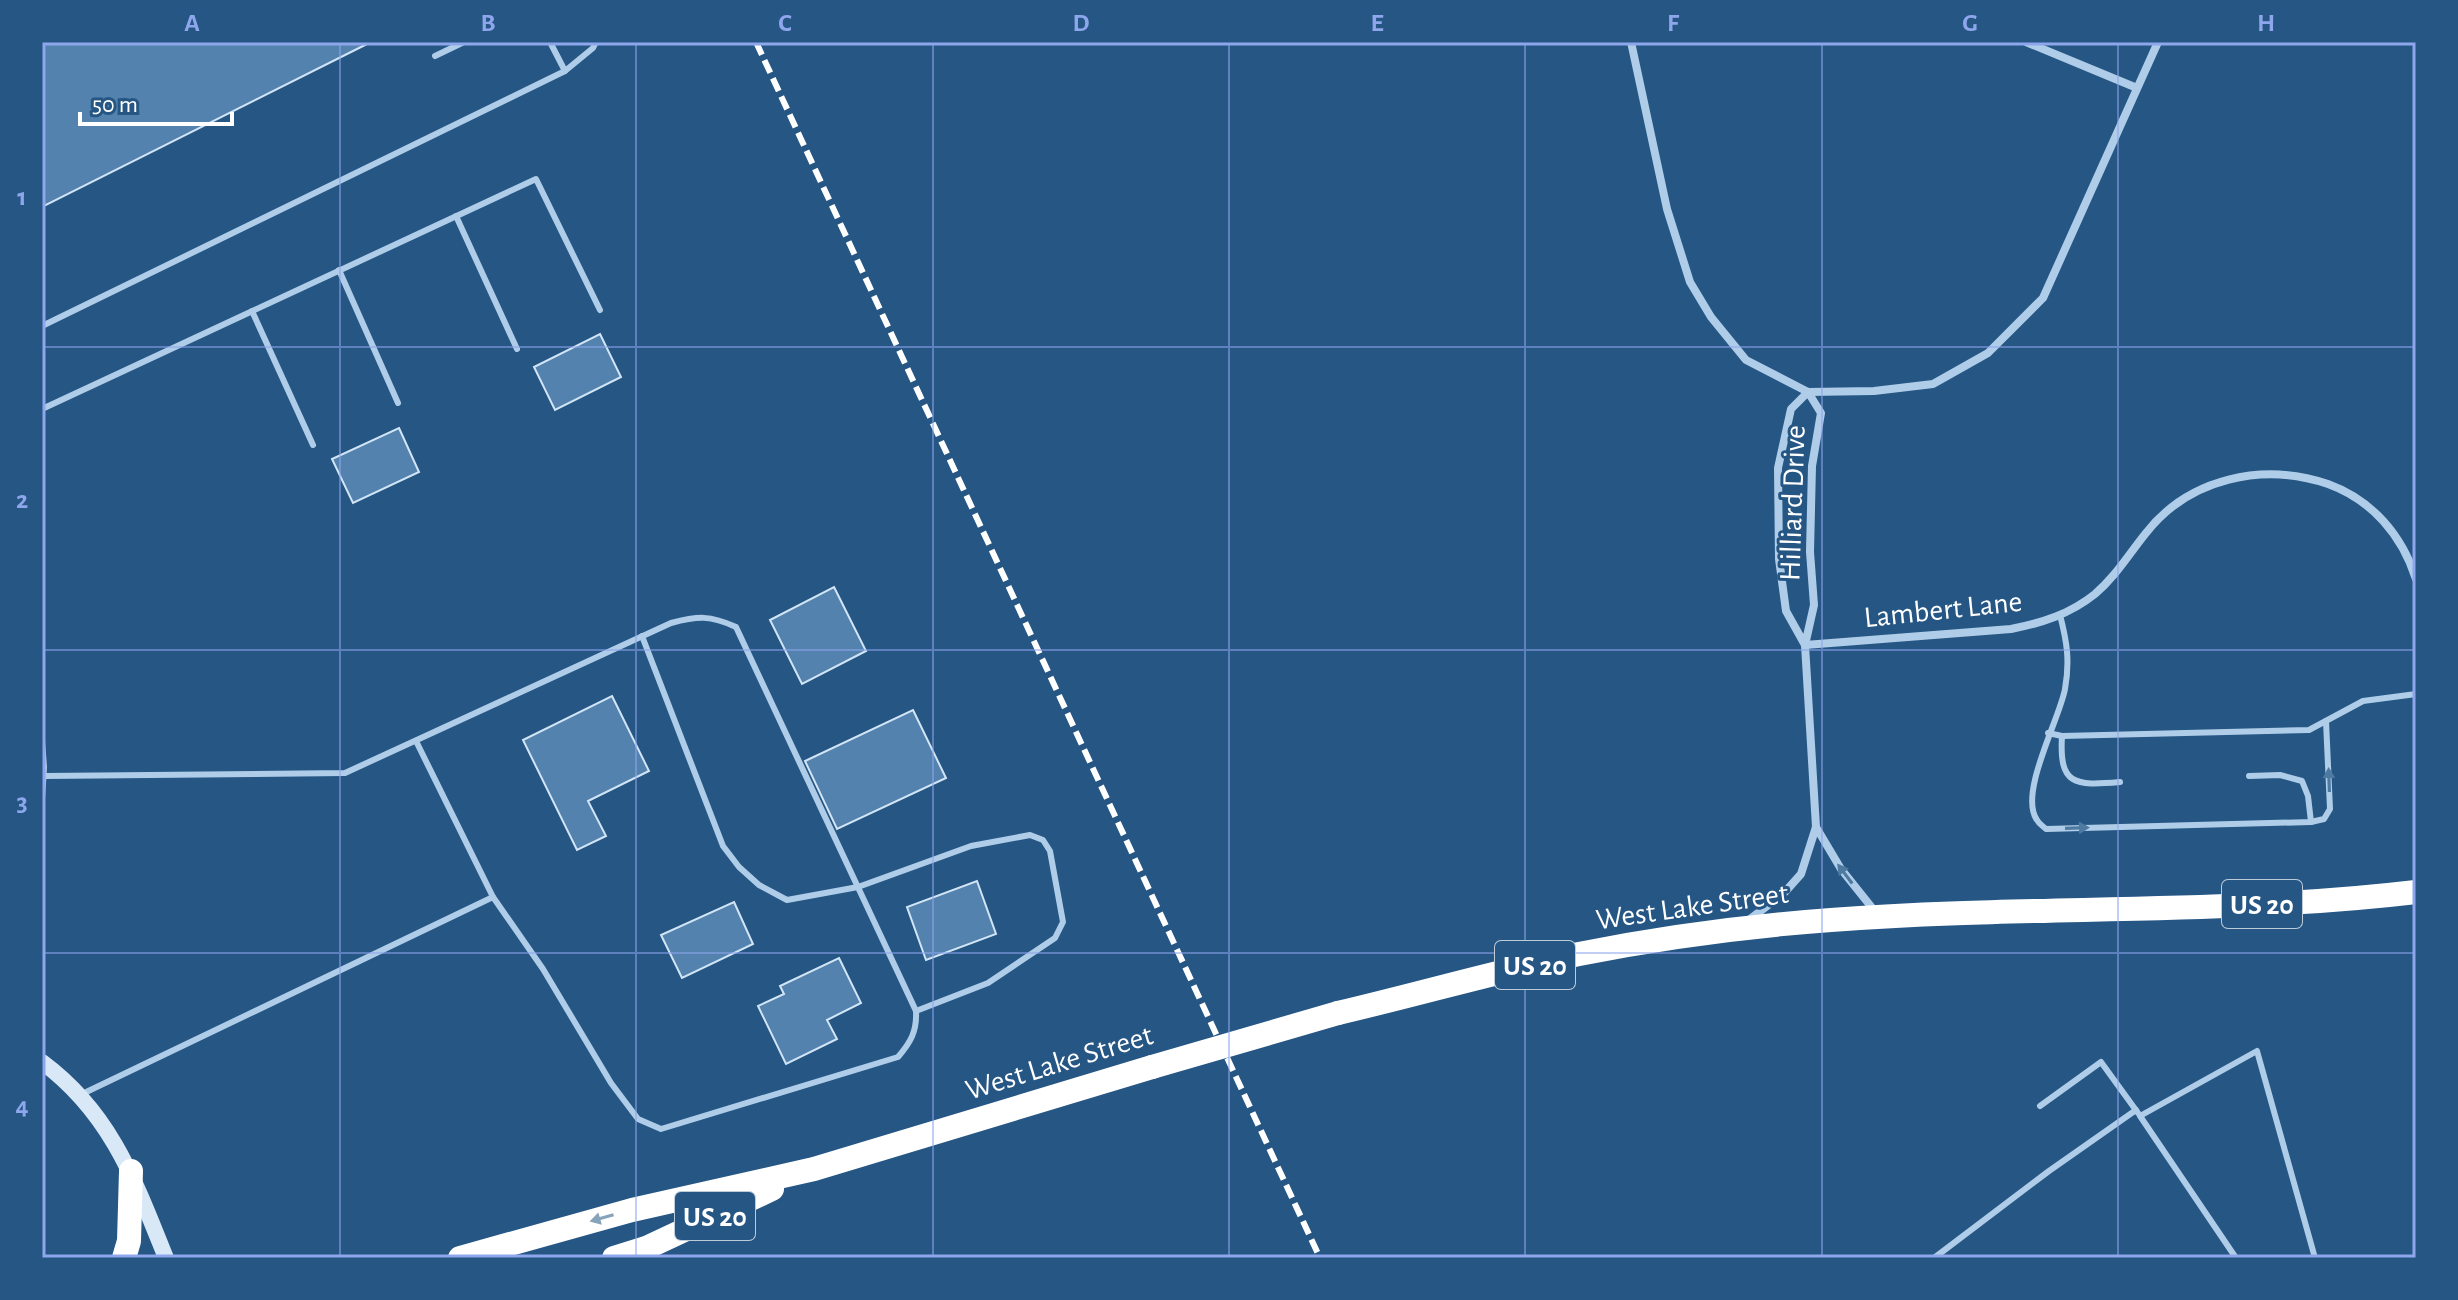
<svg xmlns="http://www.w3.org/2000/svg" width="2458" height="1300" font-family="'Alegreya Sans',sans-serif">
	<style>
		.building { fill: #5282ad; stroke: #d2e5f6; stroke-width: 2 }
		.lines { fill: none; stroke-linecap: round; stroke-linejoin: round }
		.lane { stroke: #afcde8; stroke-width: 6 }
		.street { stroke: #afcde8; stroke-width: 8 }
		.secondary { stroke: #d9e8f7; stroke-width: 16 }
		.highway { stroke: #fff; stroke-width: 24 }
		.rail { stroke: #fff; stroke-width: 6; stroke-dasharray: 14 6; stroke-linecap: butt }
		.highway-bridge { stroke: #fff; stroke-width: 24 }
		.oneway { fill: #4e7aa2 }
		.oneway2 { fill: #87a2bb }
		.grid { fill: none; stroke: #8ea6ec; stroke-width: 2; stroke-opacity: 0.55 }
		.labels { text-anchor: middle; stroke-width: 6; stroke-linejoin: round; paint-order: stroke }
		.shield { fill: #255684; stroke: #beccda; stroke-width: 2 }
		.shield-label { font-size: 28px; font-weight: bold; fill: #fff }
		.street-label { font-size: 30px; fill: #fff; stroke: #255684 }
		.neatline { fill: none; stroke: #8ea6ec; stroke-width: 3 }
		.grid-label { font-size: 26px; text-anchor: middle; font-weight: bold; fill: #8ea6ec }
	</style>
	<rect width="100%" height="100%" fill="#255684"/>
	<g class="building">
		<path d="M42 42H371L42 207Z"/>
		<path d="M600 334 621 377 555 410 534 367Z"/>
		<path d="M399 428 419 472 353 503 332 459Z"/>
		<path d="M834 587 866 651 802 684 770 620Z"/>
		<path d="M612 696 649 771 588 801 606 836 577 850 523 740Z"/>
		<path d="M913 710 946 778 837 829 805 761Z"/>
		<path d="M977 881 996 934 926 960 907 907Z"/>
		<path d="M734 902 753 944 682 978 661 935Z"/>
		<path d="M839 958 861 1003 827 1020 837 1039 786 1064 758 1006 784 994 780 986Z"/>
	</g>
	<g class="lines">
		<g class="lane">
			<path d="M550 42 565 71"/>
			<path d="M435 56 464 42"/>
			<path d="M456 216 517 349"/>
			<path d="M339 270 398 403"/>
			<path d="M252 311 313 445"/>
			<path d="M42 326 565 71 593 48 596 42"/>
			<path d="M42 409 536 179 600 310"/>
			<path d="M2060 615C2067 642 2070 661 2065 689 2060 718 2018 794 2037 820 2039 824 2043 826 2046 829L2311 822 2324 819 2330 809 2326 721"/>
			<path d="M642 636 723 846 739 867 759 885 787 900 858 887 971 846 1030 835 1043 840 1050 851 1063 922 1055 938 988 983 916 1011"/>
			<path d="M2048 733 2062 736 2309 730 2363 701 2416 694"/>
			<path d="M2062 736C2059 785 2074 786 2120 782"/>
			<path d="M42 741 44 767 42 799"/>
			<path d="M416 741 493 897"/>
			<path d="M44 776 345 773 671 623C698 616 710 615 736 627L916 1011C917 1031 911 1042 898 1057L661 1129 638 1119 611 1083 543 969 493 897 80 1095"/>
			<path d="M2249 776 2280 775 2302 781 2308 796 2311 822"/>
			<path d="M2040 1106 2101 1062 2138 1113"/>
			<path d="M1934 1258 2049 1171 2136 1110"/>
			<path d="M2236 1258 2140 1116 2257 1051 2315 1258"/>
		</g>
		<g class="street">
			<path d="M1631 42 1667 209 1690 282 1711 317 1746 360 1808 392 1874 391 1933 384 1988 353 2043 298 2158 42"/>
			<path d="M2026 42 2137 88"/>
			<path d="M1805 645 2011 629C2042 623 2070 614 2095 594 2116 576 2129 554 2146 533 2189 478 2263 462 2328 484 2372 500 2402 535 2416 579"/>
			<path d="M1816 827 1841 869 1877 914"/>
			<path d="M1749 920 1785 892 1801 874 1816 827 1805 645 1814 605 1810 552 1812 466 1821 413 1808 392 1791 409 1778 468 1779 559 1786 611 1805 645"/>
		</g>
		<path class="secondary" d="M42 1062C111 1113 135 1181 166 1258"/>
		<g class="highway">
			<path d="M1338 1013C1419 994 1498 971 1579 954 1659 938 1749 926 1831 920 2026 905 2222 915 2416 892"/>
			<path d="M124 1258 129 1241 131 1171"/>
			<path d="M460 1258 632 1210 814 1169 1152 1067"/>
			<path d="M614 1258 646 1248 772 1189"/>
		</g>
		<path class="rail" d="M756 42 1320 1258"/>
		<path class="highway-bridge" d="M1152 1067 1338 1013"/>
	</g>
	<defs><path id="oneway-solid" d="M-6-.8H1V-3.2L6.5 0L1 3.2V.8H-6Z" transform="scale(2)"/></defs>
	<g class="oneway">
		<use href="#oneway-solid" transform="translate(2329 780) rotate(-92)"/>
		<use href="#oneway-solid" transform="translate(2077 828) rotate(-2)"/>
		<use href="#oneway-solid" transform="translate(1845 874) rotate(-127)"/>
	</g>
	<use class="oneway2" href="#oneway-solid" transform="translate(602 1218) rotate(164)"/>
	<path class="grid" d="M340 42V1258M636 42V1258M933 42V1258M1229 42V1258M1525 42V1258M1822 42V1258M2118 42V1258M42 347H2416M42 650H2416M42 953H2416"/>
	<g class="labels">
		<g class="shield">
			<rect x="2222" y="880" width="80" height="48" rx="6"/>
			<rect x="1495" y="941" width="80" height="48" rx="6"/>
			<rect x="675" y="1192" width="80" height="48" rx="6"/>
		</g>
		<g class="shield-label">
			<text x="2262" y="914">US 20</text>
			<text x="1535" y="975">US 20</text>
			<text x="715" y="1226">US 20</text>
		</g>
		<g class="street-label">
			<text transform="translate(1792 503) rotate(-88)" y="10">Hilliard Drive</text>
			<text transform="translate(1943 609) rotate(-6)" y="10">Lambert Lane</text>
			<text transform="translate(1692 906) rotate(-8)" y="10">West Lake Street</text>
			<text transform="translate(1059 1062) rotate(-17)" y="10">West Lake Street</text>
		</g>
	</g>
	<rect width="2458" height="1300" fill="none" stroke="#255684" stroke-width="88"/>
	<path d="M80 112v12h152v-12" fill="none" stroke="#ffffff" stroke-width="4"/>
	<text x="92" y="112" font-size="24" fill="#ffffff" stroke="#255684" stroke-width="6" paint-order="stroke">50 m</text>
	<rect x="44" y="44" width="2370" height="1212" class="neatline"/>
	<g class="grid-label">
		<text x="192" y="31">A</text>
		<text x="488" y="31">B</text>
		<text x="785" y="31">C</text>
		<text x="1081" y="31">D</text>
		<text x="1377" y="31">E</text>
		<text x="1673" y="31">F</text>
		<text x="1970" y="31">G</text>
		<text x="2266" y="31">H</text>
		<text x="22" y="205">1</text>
		<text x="22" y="508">2</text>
		<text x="22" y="811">3</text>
		<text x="22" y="1114">4</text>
	</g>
</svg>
